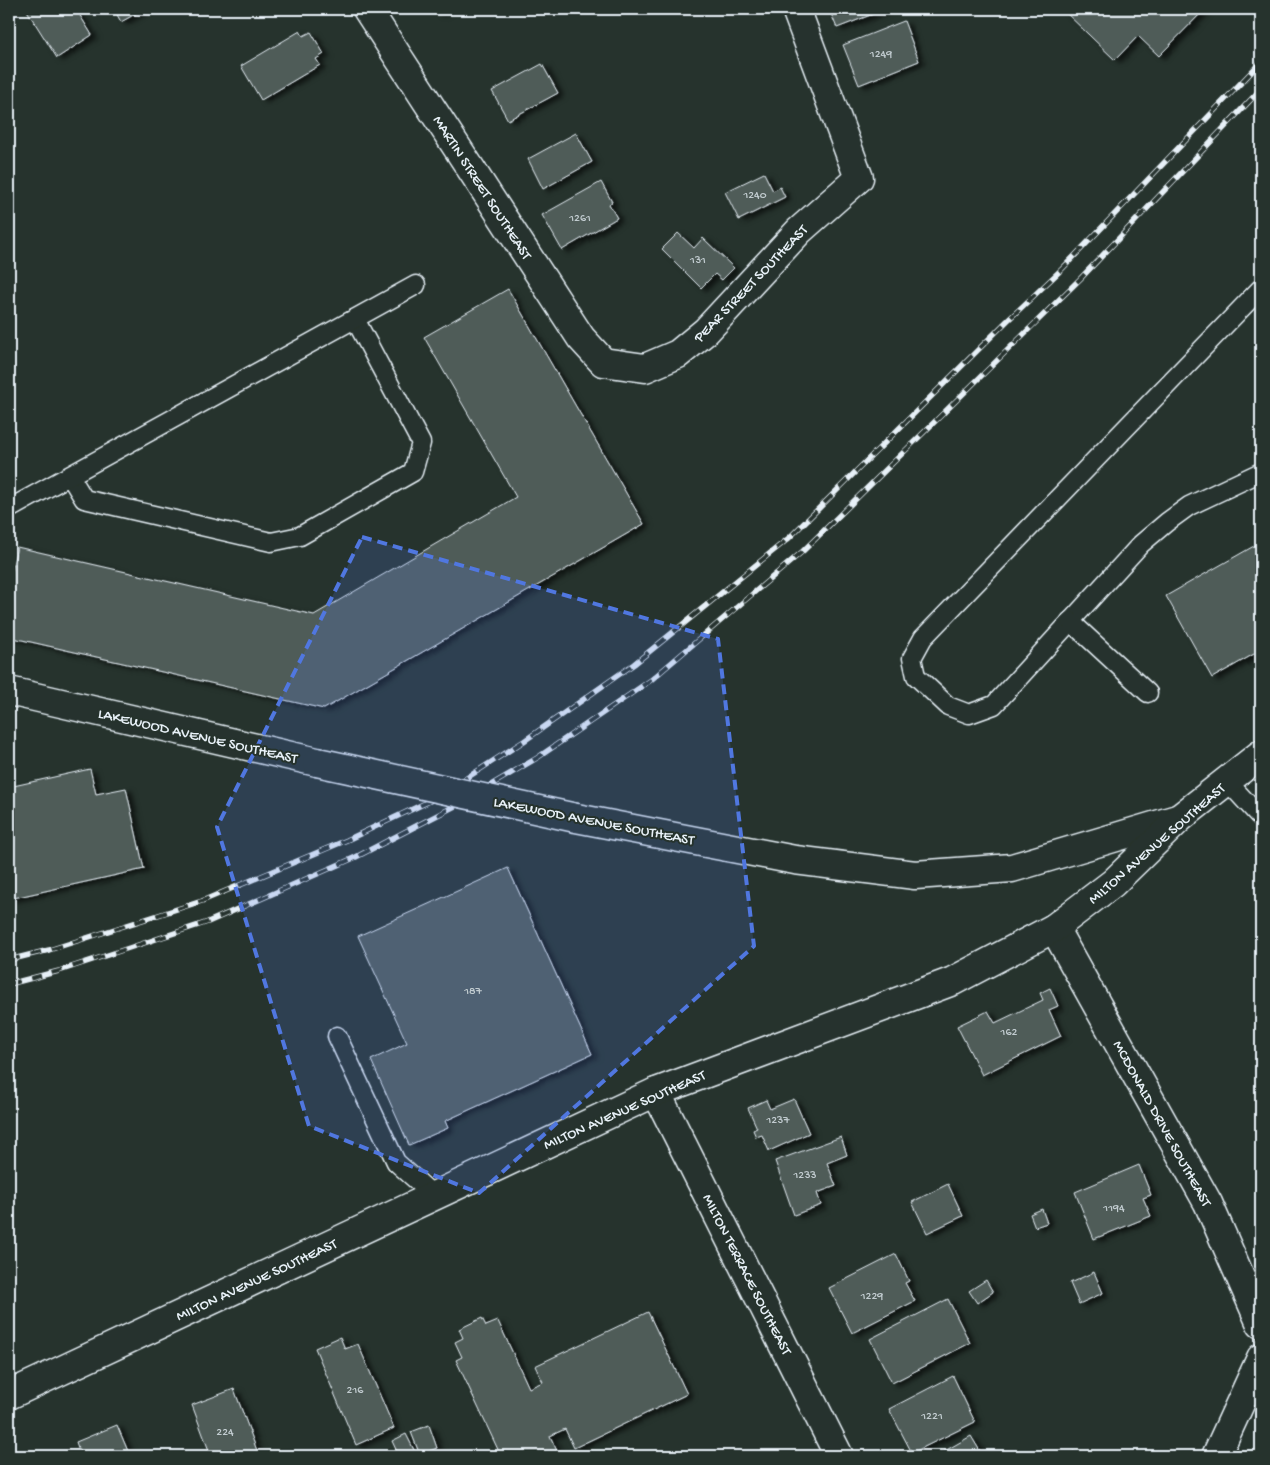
<svg xmlns="http://www.w3.org/2000/svg" width="1270" height="1465" font-family="'Gochi Hand',sans-serif">
	<style>
		.building { fill: #505c59; stroke: #e8f1f8; filter: url(#shadow) }
		.lines { fill: none; stroke-linecap: round; stroke-linejoin: round }
		.lane-casing { stroke: #e8f1f8; stroke-width: 21 }
		.street-casing { stroke: #e8f1f8; stroke-width: 31 }
		.secondary-casing { stroke: #e8f1f8; stroke-width: 31 }
		.lane { stroke: #26332d; stroke-width: 18 }
		.street { stroke: #26332d; stroke-width: 28 }
		.secondary { stroke: #26332d; stroke-width: 28 }
		.rail-casing { stroke: #e8f1f8; stroke-width: 5.5 }
		.rail { stroke: #26332d; stroke-width: 4; stroke-dasharray: 11; stroke-linecap: butt }
		.secondary-bridge-casing { stroke: #e8f1f8; stroke-width: 31; stroke-linecap: butt }
		.secondary-bridge { stroke: #26332d; stroke-width: 28 }
		.marked { fill: #5077e0; fill-opacity: 0.2; stroke: #5077e0; stroke-width: 4; stroke-dasharray: 10 6; stroke-linejoin: round }
		.labels { text-anchor: middle; stroke-width: 4; stroke-linejoin: round; paint-order: stroke }
		.number-label { font-size: 12px; fill: #c2ccd0 }
		.street-label { font-size: 15px; fill: #e8f1f8; stroke: #26332d }
	</style>
	<defs>
		<filter id="shadow"><feDropShadow dx="5.5" dy="3" stdDeviation="2.5" flood-color="#0009"/></filter>
	</defs>
	<rect width="100%" height="100%" fill="#26332d"/>
	<filter id="ink" filterUnits="userSpaceOnUse"><feTurbulence type="fractalNoise" baseFrequency=".02" numOctaves="2"/><feDisplacementMap in="SourceGraphic" scale="10" xChannelSelector="R" yChannelSelector="G"/><feConvolveMatrix kernelMatrix="1 2 1 2 8 2 1 2 1" color-interpolation-filters="sRGB"/></filter>
	<g filter="url(#ink)">
		<g class="building">
			<path d="M26 9H76L92 35 57 58Z"/>
			<path d="M114 9H144L121 22Z"/>
			<path d="M435 9H446L438 13Z"/>
			<path d="M829 9H886L837 28Z"/>
			<path d="M1062 9H1205L1159 56 1138 36 1115 60Z"/>
			<path d="M904 21 919 61 859 85 843 45Z"/>
			<path d="M300 31 303 36 311 32 324 54 316 59 320 65 261 100 241 66Z"/>
			<path d="M542 64 558 93 508 120 492 91Z"/>
			<path d="M576 133 592 162 543 189 528 159Z"/>
			<path d="M764 173 773 191 780 187 785 197 739 220 725 192Z"/>
			<path d="M601 182 612 202 609 204 617 218 562 250 542 215Z"/>
			<path d="M678 233 694 248 703 238 734 268 722 280 715 274 701 288 662 249Z"/>
			<path d="M508 289 644 524 324 709 9 637V582L17 547 314 615 516 497 424 337Z"/>
			<path d="M1261 542V650L1212 678 1166 596Z"/>
			<path d="M90 769 96 794 126 788 144 869 9 899V787Z"/>
			<path d="M508 868 592 1054 445 1121 448 1128 409 1145 371 1060 407 1043 358 936Z"/>
			<path d="M1050 988 1058 1006 1049 1010 1061 1036 982 1075 957 1026 988 1011 995 1023 1043 1000 1040 993Z"/>
			<path d="M794 1099 809 1133 769 1151 762 1135 756 1137 753 1130 757 1128 748 1108 766 1100 770 1109Z"/>
			<path d="M841 1137 847 1155 827 1163 836 1186 817 1193 821 1205 794 1215 775 1161Z"/>
			<path d="M1139 1165 1151 1195 1143 1198 1151 1216 1094 1239 1075 1192Z"/>
			<path d="M948 1184 963 1216 927 1233 912 1202Z"/>
			<path d="M1042 1209 1047 1223 1035 1227 1030 1214Z"/>
			<path d="M896 1254 909 1281 905 1283 915 1301 852 1333 829 1288Z"/>
			<path d="M1094 1272 1103 1293 1079 1304 1070 1283Z"/>
			<path d="M986 1280 993 1292 977 1303 969 1291Z"/>
			<path d="M948 1299 970 1343 892 1383 870 1339Z"/>
			<path d="M648 1312 687 1394 574 1448 565 1429 550 1436 557 1451 546 1456H501L456 1360 462 1357 455 1342 463 1338 459 1329 482 1318 486 1326 498 1321 529 1388 543 1382 535 1366Z"/>
			<path d="M340 1337 345 1349 358 1344 394 1428 356 1445 315 1348Z"/>
			<path d="M953 1376 975 1422 912 1453 889 1409Z"/>
			<path d="M234 1389 259 1456H211L192 1405Z"/>
			<path d="M117 1425 130 1456H81L76 1442Z"/>
			<path d="M429 1425 437 1448 420 1455 411 1432Z"/>
			<path d="M406 1434 417 1456H399L392 1441Z"/>
			<path d="M971 1436 983 1456H936Z"/>
			<path d="M1074 1451 1077 1456H1066Z"/>
		</g>
		<g class="lines">
			<g class="lane-casing">
				<g id="lane">
					<path d="M1261 288 923 638 912 658 916 676 948 706 969 714 994 705 1141 544 1167 522 1189 506 1261 472"/>
					<path d="M70 476 84 499 271 542 300 536 413 472 421 443 355 319"/>
					<path d="M9 509 416 285"/>
					<path d="M1070 621 1148 693"/>
					<path d="M1227 781 1261 818"/>
					<path d="M337 1036 396 1162 434 1196"/>
				</g>
			</g>
			<g class="street-casing">
				<g id="street">
					<path d="M367 9 581 338 603 362 645 368 678 354 706 331 799 231 859 178 796 9"/>
					<path d="M1054 928 1208 1203 1261 1324"/>
					<path d="M656 1092 839 1456"/>
					<path d="M1216 1456 1261 1358"/>
				</g>
			</g>
			<g class="secondary-casing">
				<g id="secondary">
					<path d="M9 691 317 762"/>
					<path d="M576 818 795 860 915 875 1012 868 1177 819"/>
					<path d="M9 1395 656 1092 953 981 1054 928 1113 883 1181 817 1261 754"/>
				</g>
			</g>
			<use href="#lane" class="lane"/>
			<use href="#street" class="street"/>
			<use href="#secondary" class="secondary"/>
			<g class="rail-casing">
				<g id="rail">
					<path d="M9 960 49 950 202 901 347 840 434 799 524 741 634 664 789 538 1007 321 1062 269 1261 62"/>
					<path d="M9 984 59 971 208 922 356 857 455 806 537 758 651 680 803 551 1080 279 1261 89"/>
				</g>
			</g>
			<use href="#rail" class="rail"/>
			<g class="secondary-bridge-casing">
				<path id="secondary-bridge" d="M317 762 576 818"/>
			</g>
			<use href="#secondary-bridge" class="secondary-bridge"/>
		</g>
	</g>
	<path class="marked" d="M362 537 718 639 754 946 479 1193 309 1126 217 827Z"/>
	<g class="labels">
		<g class="number-label">
			<text x="881" y="57">1249</text>
			<text x="755" y="198">1240</text>
			<text x="580" y="221">1261</text>
			<text x="698" y="263">131</text>
			<text x="473" y="994">187</text>
			<text x="1009" y="1035">162</text>
			<text x="778" y="1123">1237</text>
			<text x="805" y="1178">1233</text>
			<text x="1114" y="1211">1194</text>
			<text x="872" y="1299">1229</text>
			<text x="355" y="1393">216</text>
			<text x="932" y="1419">1221</text>
			<text x="225" y="1435">224</text>
		</g>
		<g class="street-label">
			<text transform="translate(483 187) rotate(57)" y="5">MARTIN STREET SOUTHEAST</text>
			<text transform="translate(750 283) rotate(-46)" y="5">PEAR STREET SOUTHEAST</text>
			<text transform="translate(198 735) rotate(13)" y="5">LAKEWOOD AVENUE SOUTHEAST</text>
			<text transform="translate(594 820) rotate(11)" y="5">LAKEWOOD AVENUE SOUTHEAST</text>
			<text transform="translate(1156 843) rotate(-41)" y="5">MILTON AVENUE SOUTHEAST</text>
			<text transform="translate(624 1109) rotate(-24)" y="5">MILTON AVENUE SOUTHEAST</text>
			<text transform="translate(1163 1123) rotate(61)" y="5">MCDONALD DRIVE SOUTHEAST</text>
			<text transform="translate(748 1274) rotate(63)" y="5">MILTON TERRACE SOUTHEAST</text>
			<text transform="translate(256 1279) rotate(-25)" y="5">MILTON AVENUE SOUTHEAST</text>
		</g>
	</g>
	<rect width="1270" height="1465" fill="none" stroke="#26332d" stroke-width="30"/>
	<rect x="15" y="15" width="1240" height="1435" fill="none" stroke="#e8f1f8" stroke-width="2" filter="url(#ink)"/>
</svg>
